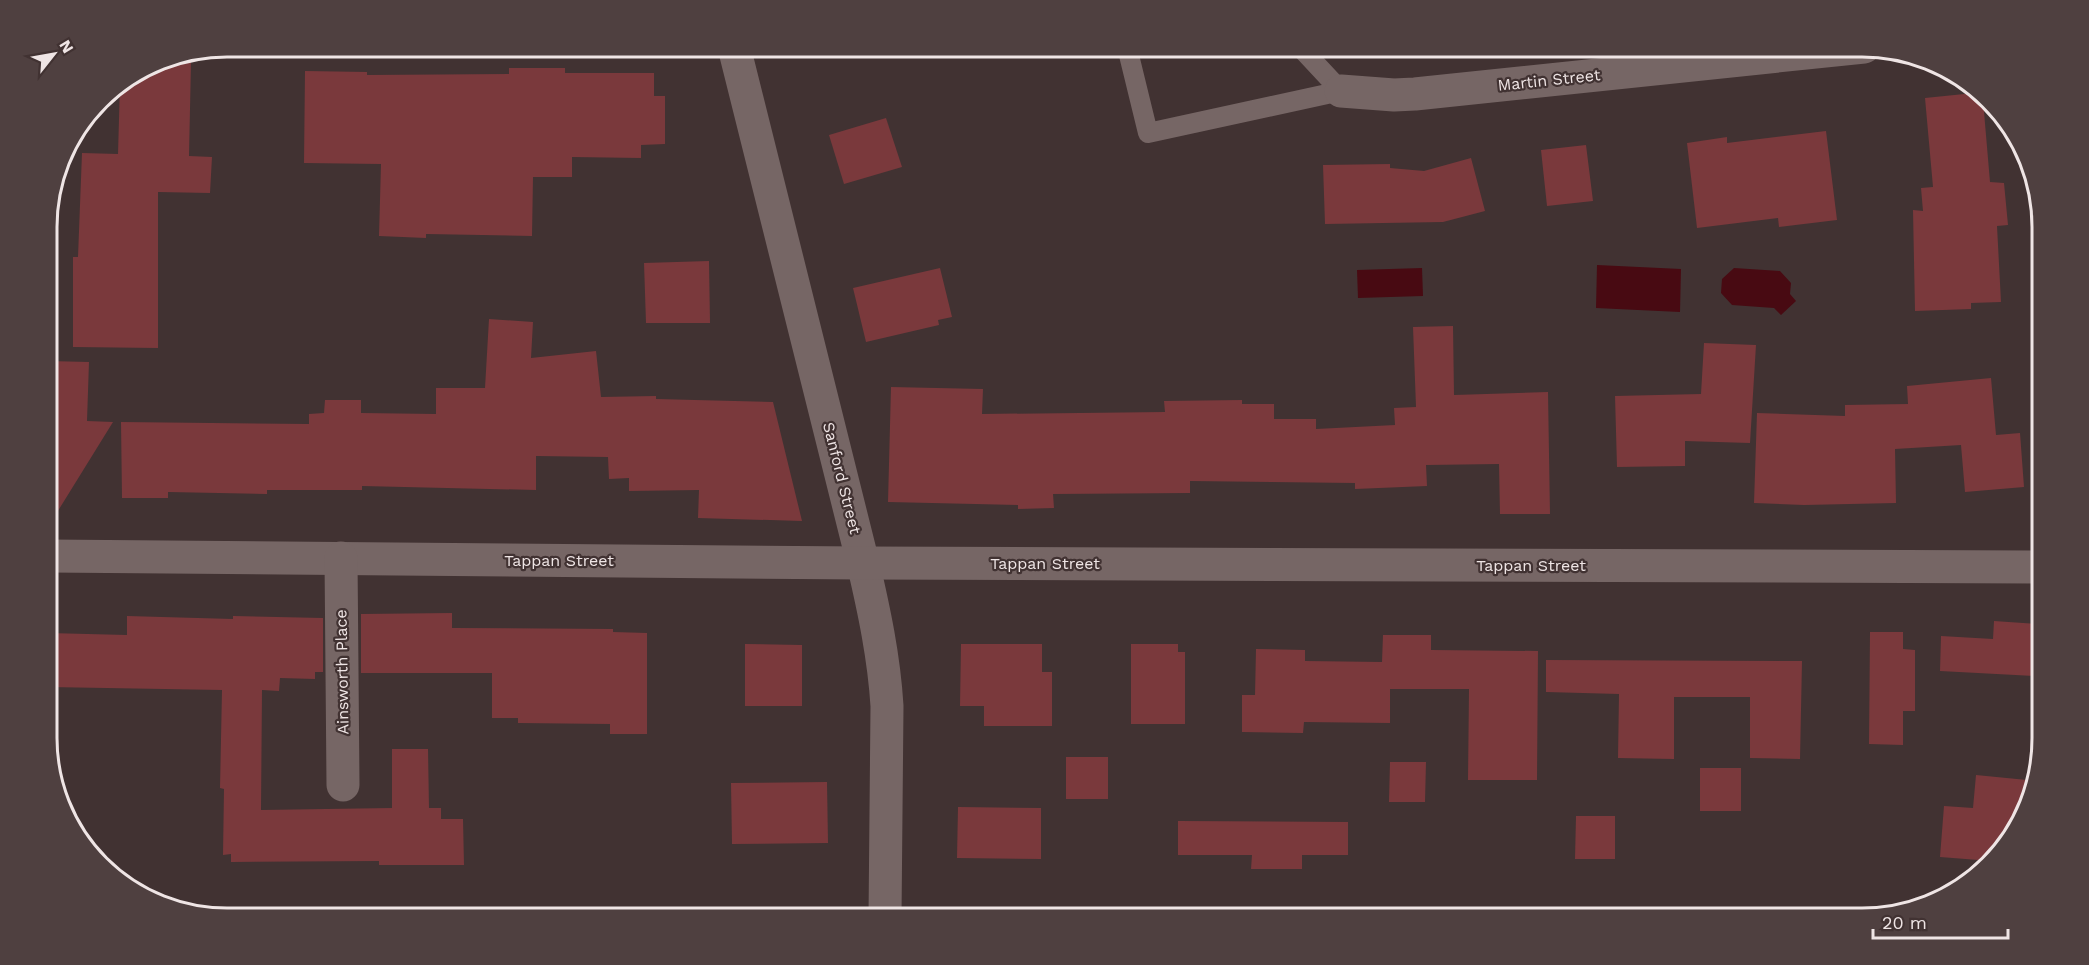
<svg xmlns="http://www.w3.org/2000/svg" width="2089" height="965" font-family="'Work Sans',sans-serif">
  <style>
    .water { fill: #480a12 }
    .building { fill: #7a393c }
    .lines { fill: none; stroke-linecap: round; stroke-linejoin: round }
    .lane { stroke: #766665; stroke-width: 20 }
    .street { stroke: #766665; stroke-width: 33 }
    .labels { text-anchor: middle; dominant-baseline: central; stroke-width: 4.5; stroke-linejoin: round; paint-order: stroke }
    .street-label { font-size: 16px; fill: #efe5e5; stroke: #413232 }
    .rim { fill: none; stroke: #efe5e5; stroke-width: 3 }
  </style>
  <rect width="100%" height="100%" fill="#413232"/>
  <!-- water -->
  <g class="water">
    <polygon points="1597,265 1681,269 1680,312 1596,308"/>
    <polygon points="1422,268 1423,296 1358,298 1357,270"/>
    <polygon points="1734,268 1780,271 1791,283 1790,294 1796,301 1781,315 1774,308 1732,305 1721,293 1722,279"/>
  </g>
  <!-- building -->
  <g class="building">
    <polygon points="157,61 191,62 189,156 212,157 210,193 158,192 158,348 73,347 73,257 78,257 82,153 118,154 120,84"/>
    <polygon points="509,68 565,68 565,73 654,73 654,96 665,96 665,144 641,145 641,158 572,157 572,177 533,177 532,236 426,234 426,238 379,236 381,164 304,163 305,71 367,72 367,75 509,74"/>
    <polygon points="1974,93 1983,100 1990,182 2004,183 2008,225 1997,226 2001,302 1971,303 1971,309 1915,311 1913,210 1923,211 1921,188 1933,187 1925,98"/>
    <polygon points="886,118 902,167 844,184 829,135"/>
    <polygon points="1826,131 1837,220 1779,227 1778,218 1697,228 1687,143 1727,137 1727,143"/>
    <polygon points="1586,145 1593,201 1547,206 1541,150"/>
    <polygon points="1471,158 1485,211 1443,222 1325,224 1323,165 1390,164 1390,168 1424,171"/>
    <polygon points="709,261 710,323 646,323 644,263"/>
    <polygon points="940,268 952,317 938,320 939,325 866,342 853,288"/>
    <polygon points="489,319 533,322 531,358 596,351 601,397 656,396 656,399 773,402 802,521 698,518 699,490 629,491 629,478 609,479 608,457 536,456 536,490 362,486 362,490 267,490 267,494 168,492 168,498 122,498 121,422 309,424 309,414 324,413 325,400 361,400 361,413 436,414 436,388 485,388"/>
    <polygon points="1453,326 1454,395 1548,392 1550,514 1500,514 1499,464 1426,465 1427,486 1355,489 1355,483 1190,481 1190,493 1053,494 1054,508 1018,509 1018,505 888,502 891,387 983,389 982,414 1165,412 1164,401 1242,400 1242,404 1274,404 1274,419 1316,419 1316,429 1395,425 1394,408 1416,407 1413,327"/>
    <polygon points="1704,343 1756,345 1750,443 1685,441 1685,466 1617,467 1615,396 1701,394"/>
    <polygon points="48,361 89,362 87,421 113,422 48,527"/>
    <polygon points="1991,378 1996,435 2020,433 2024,487 1965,492 1961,445 1895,449 1896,503 1804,505 1754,503 1757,413 1845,416 1845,405 1908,404 1907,386"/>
    <polygon points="452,613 452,628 613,629 613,632 647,633 647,734 610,734 610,724 518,723 518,718 492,718 492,673 361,673 361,614"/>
    <polygon points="127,616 233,619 233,616 323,618 323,672 315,672 315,679 280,678 279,691 262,690 261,810 392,808 392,749 428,749 429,808 441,808 441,819 463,819 464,865 379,865 379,861 231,862 231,854 223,855 224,789 220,788 222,690 48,687 48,633 127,635"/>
    <polygon points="1994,621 2037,624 2035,676 1940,671 1941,636 1993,639"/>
    <polygon points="1870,632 1903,632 1903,649 1915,650 1915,711 1903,711 1903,745 1869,744"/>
    <polygon points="1383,635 1431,635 1431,650 1538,651 1537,780 1468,780 1469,689 1390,689 1390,723 1304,722 1303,733 1242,732 1242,695 1255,695 1256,649 1305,650 1305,661 1382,662"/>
    <polygon points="745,644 802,645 802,706 745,706"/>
    <polygon points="961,644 1042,644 1042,672 1052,672 1052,726 984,726 984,706 960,706"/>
    <polygon points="1131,644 1178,644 1178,652 1185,652 1185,724 1131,724"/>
    <polygon points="1546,660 1802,661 1800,759 1750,758 1750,697 1674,697 1674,759 1618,758 1619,694 1546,692"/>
    <rect x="1066" y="757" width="42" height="42"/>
    <polygon points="1390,762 1426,762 1425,802 1389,802"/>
    <rect x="1700" y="768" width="41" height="43"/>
    <polygon points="1976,775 2027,780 2024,814 2005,848 1991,861 1940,857 1944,806 1973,808"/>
    <polygon points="827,782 828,843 732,844 731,783"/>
    <polygon points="958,807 1041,808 1041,859 957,858"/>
    <polygon points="1576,816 1615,816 1615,859 1575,859"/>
    <polygon points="1178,821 1348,822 1348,855 1302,855 1302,869 1251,869 1252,855 1178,855"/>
  </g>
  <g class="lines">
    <!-- lane -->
    <g class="lane">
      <polyline points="1127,47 1148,133 1341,91"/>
      <polyline points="1300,47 1341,91"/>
    </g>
    <!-- street -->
    <g class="street">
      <path d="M734,47L863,563C874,610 884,657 887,706L885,918"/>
      <polyline points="1341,91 1394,95 1415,94 1864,47"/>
      <polyline points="48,556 863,563 2042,567"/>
      <polyline points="341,558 343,785"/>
    </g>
  </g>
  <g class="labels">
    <!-- street labels -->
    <g class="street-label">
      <text transform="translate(1549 80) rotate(-6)">Martin Street</text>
      <text transform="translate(842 478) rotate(76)">Sanford Street</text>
      <text x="559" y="560">Tappan Street</text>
      <text x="1045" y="563">Tappan Street</text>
      <text x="1531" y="565">Tappan Street</text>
      <text transform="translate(342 672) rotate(-91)">Ainsworth Place</text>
    </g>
  </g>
  <!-- crop -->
  <path d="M0 0H2089V965H0ZM227 57H1862A170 170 0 0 1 2032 227V738A170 170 0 0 1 1862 908H227A170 170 0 0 1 57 738V227A170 170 0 0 1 227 57Z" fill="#4f4040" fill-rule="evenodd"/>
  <path class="rim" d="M227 57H1862A170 170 0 0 1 2032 227V738A170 170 0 0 1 1862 908H227A170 170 0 0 1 57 738V227A170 170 0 0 1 227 57Z"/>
  <!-- north arrow -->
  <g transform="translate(54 54) rotate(59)" stroke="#413232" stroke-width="4.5" paint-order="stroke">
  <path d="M0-4.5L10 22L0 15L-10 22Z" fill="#efe5e5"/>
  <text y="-9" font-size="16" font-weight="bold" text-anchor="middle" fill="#efe5e5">N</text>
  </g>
  <!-- scale -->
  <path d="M1873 929v9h135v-9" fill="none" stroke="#efe5e5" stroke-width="3"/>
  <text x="1882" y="929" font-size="18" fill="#efe5e5" stroke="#413232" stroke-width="4.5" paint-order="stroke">20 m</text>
</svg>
